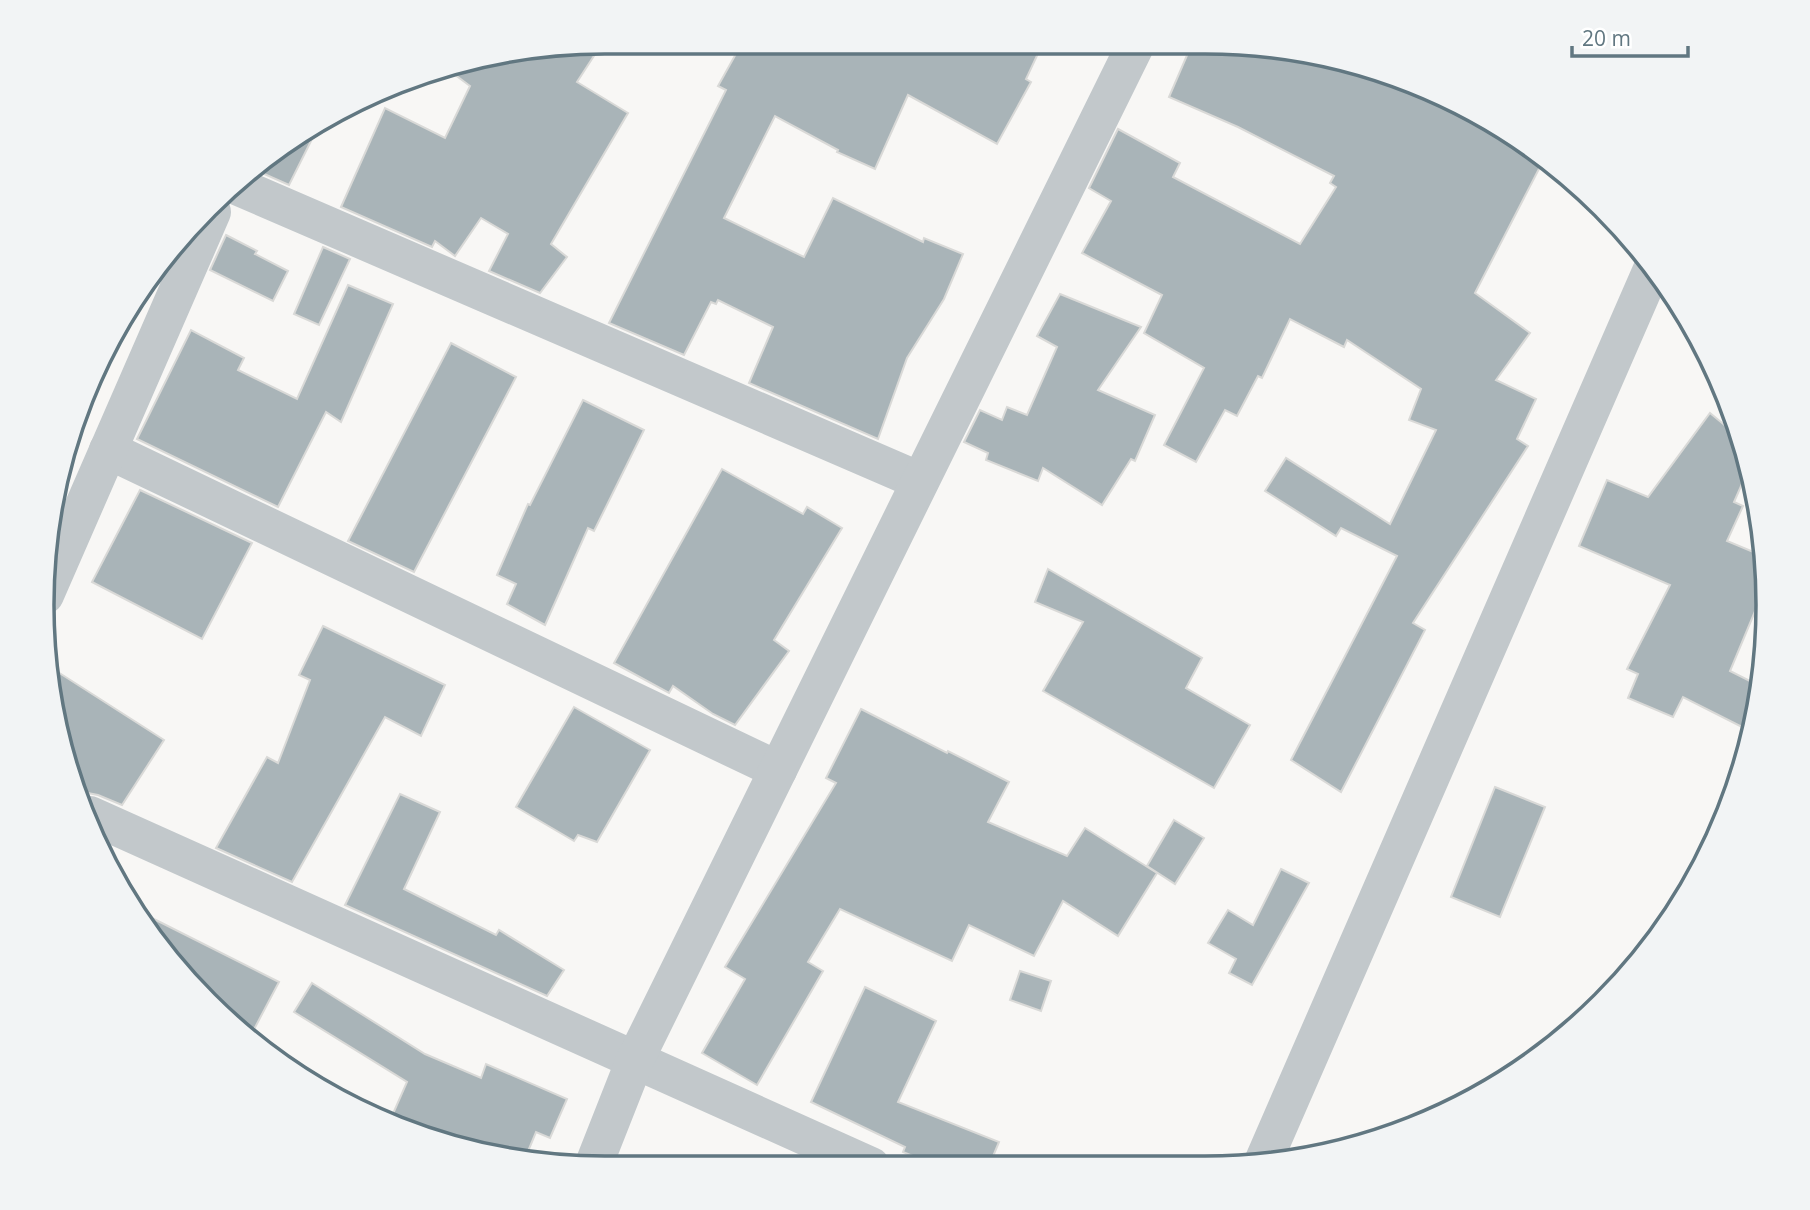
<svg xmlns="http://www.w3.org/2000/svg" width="1810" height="1210" font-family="'Open Sans',sans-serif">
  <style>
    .building { fill: #a9b4b8; stroke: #d9d9d7; stroke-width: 2 }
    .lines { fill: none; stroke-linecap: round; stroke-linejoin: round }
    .minor { stroke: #c2c8cb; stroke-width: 38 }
    .rim { fill: none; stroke: #617781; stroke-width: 3.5 }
  </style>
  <rect width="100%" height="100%" fill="#f8f7f5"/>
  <!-- building -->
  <g class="building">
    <polygon points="603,42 577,82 628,113 551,244 567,257 540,293 489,271 508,234 481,218 455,256 435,241 432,247 341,207 385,108 445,138 470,86 446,68"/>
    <polygon points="742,43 1042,45 1026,79 1031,82 997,144 908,95 875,169 837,152 838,150 775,116 724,218 804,257 833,198 923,242 924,238 963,254 944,299 907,358 878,439 749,383 773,327 718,300 716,304 711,302 684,355 609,323 726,90 718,86"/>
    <polygon points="1191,46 1279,47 1454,100 1542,163 1475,293 1530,333 1496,380 1536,399 1517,439 1528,446 1413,623 1425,630 1341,792 1291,760 1397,556 1341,528 1336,536 1265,491 1286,458 1390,524 1436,430 1409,420 1421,389 1347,340 1344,347 1290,319 1262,378 1258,376 1237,416 1225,410 1196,462 1164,445 1204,368 1144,333 1162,295 1082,253 1111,201 1089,188 1118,129 1180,163 1173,177 1300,244 1336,187 1330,183 1334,176 1238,127 1169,97"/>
    <polygon points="320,123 289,185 262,173 267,161 292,137"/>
    <polygon points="226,235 257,251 255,254 288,271 273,301 210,270"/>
    <polygon points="323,247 350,259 319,325 294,314"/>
    <polygon points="348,285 393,304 341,422 326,412 278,507 137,439 191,330 244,358 238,370 297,399"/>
    <polygon points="1060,294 1141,327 1098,390 1155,415 1135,461 1131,459 1102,505 1043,468 1038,481 986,460 988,453 964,442 980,410 1002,420 1007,407 1027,415 1057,347 1037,336"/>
    <polygon points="451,343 516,377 414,572 348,541"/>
    <polygon points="583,400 644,430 594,531 588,528 545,625 507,604 516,584 497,575 528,504 530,505"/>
    <polygon points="1710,413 1739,437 1749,468 1734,502 1743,506 1727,541 1763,556 1766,585 1730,671 1760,686 1757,714 1752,732 1683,697 1673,717 1628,698 1638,674 1627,669 1670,585 1579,546 1607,480 1648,497"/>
    <polygon points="722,469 803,514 807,507 842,528 774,640 789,651 735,725 713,714 673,686 669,693 614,663"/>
    <polygon points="140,490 252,543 202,639 92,582"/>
    <polygon points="1048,569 1202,658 1186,688 1250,725 1214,788 1043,691 1083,622 1035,602"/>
    <polygon points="323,626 445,685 421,736 385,717 292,882 216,848 267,757 278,763 310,680 299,675"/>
    <polygon points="50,667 164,740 122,805 98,795 88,793 83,795 53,715"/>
    <polygon points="574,707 650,750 597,842 578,835 574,841 516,807"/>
    <polygon points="861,709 947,753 948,751 1009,782 988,822 1067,856 1085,828 1157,873 1118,936 1063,901 1034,956 969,925 952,961 840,909 808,962 823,971 757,1085 702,1053 745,979 725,967 836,783 826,778"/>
    <polygon points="1495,787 1545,807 1500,917 1451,897"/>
    <polygon points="400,794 440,812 404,889 496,935 499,930 564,970 547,996 345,905"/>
    <polygon points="1174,820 1204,838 1175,884 1147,866"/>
    <polygon points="1281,869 1309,883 1252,985 1229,973 1236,959 1208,943 1228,910 1253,925"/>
    <polygon points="136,910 279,982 251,1035 218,1011 222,1003 198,992"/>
    <polygon points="1020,971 1051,981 1041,1011 1010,1000"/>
    <polygon points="312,983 425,1054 481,1078 486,1064 567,1099 550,1138 536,1132 524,1161 427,1131 392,1116 407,1082 294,1012"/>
    <polygon points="865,987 936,1021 898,1102 999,1142 989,1166 937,1166 903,1152 905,1147 811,1102"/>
  </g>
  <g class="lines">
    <!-- minor -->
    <g class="minor">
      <polyline points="239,187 920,481"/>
      <polyline points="108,450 778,770"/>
      <polyline points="45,595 212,212"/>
      <polyline points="90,815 871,1166"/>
      <polyline points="1263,1162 1653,267"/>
      <polyline points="594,1164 635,1060 1135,46"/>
    </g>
  </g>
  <!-- crop -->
  <path d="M0 0H1810V1210H0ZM605 54H1205A551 551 0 0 1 1756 605V605A551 551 0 0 1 1205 1156H605A551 551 0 0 1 54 605V605A551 551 0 0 1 605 54Z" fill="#f2f4f5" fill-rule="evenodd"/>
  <path class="rim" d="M605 54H1205A551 551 0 0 1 1756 605V605A551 551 0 0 1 1205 1156H605A551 551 0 0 1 54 605V605A551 551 0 0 1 605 54Z"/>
  <!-- scale -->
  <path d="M1572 46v10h116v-10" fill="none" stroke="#617781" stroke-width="3.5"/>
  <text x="1582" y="46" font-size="21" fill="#617781" stroke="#ffffff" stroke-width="5" paint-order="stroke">20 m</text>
</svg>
